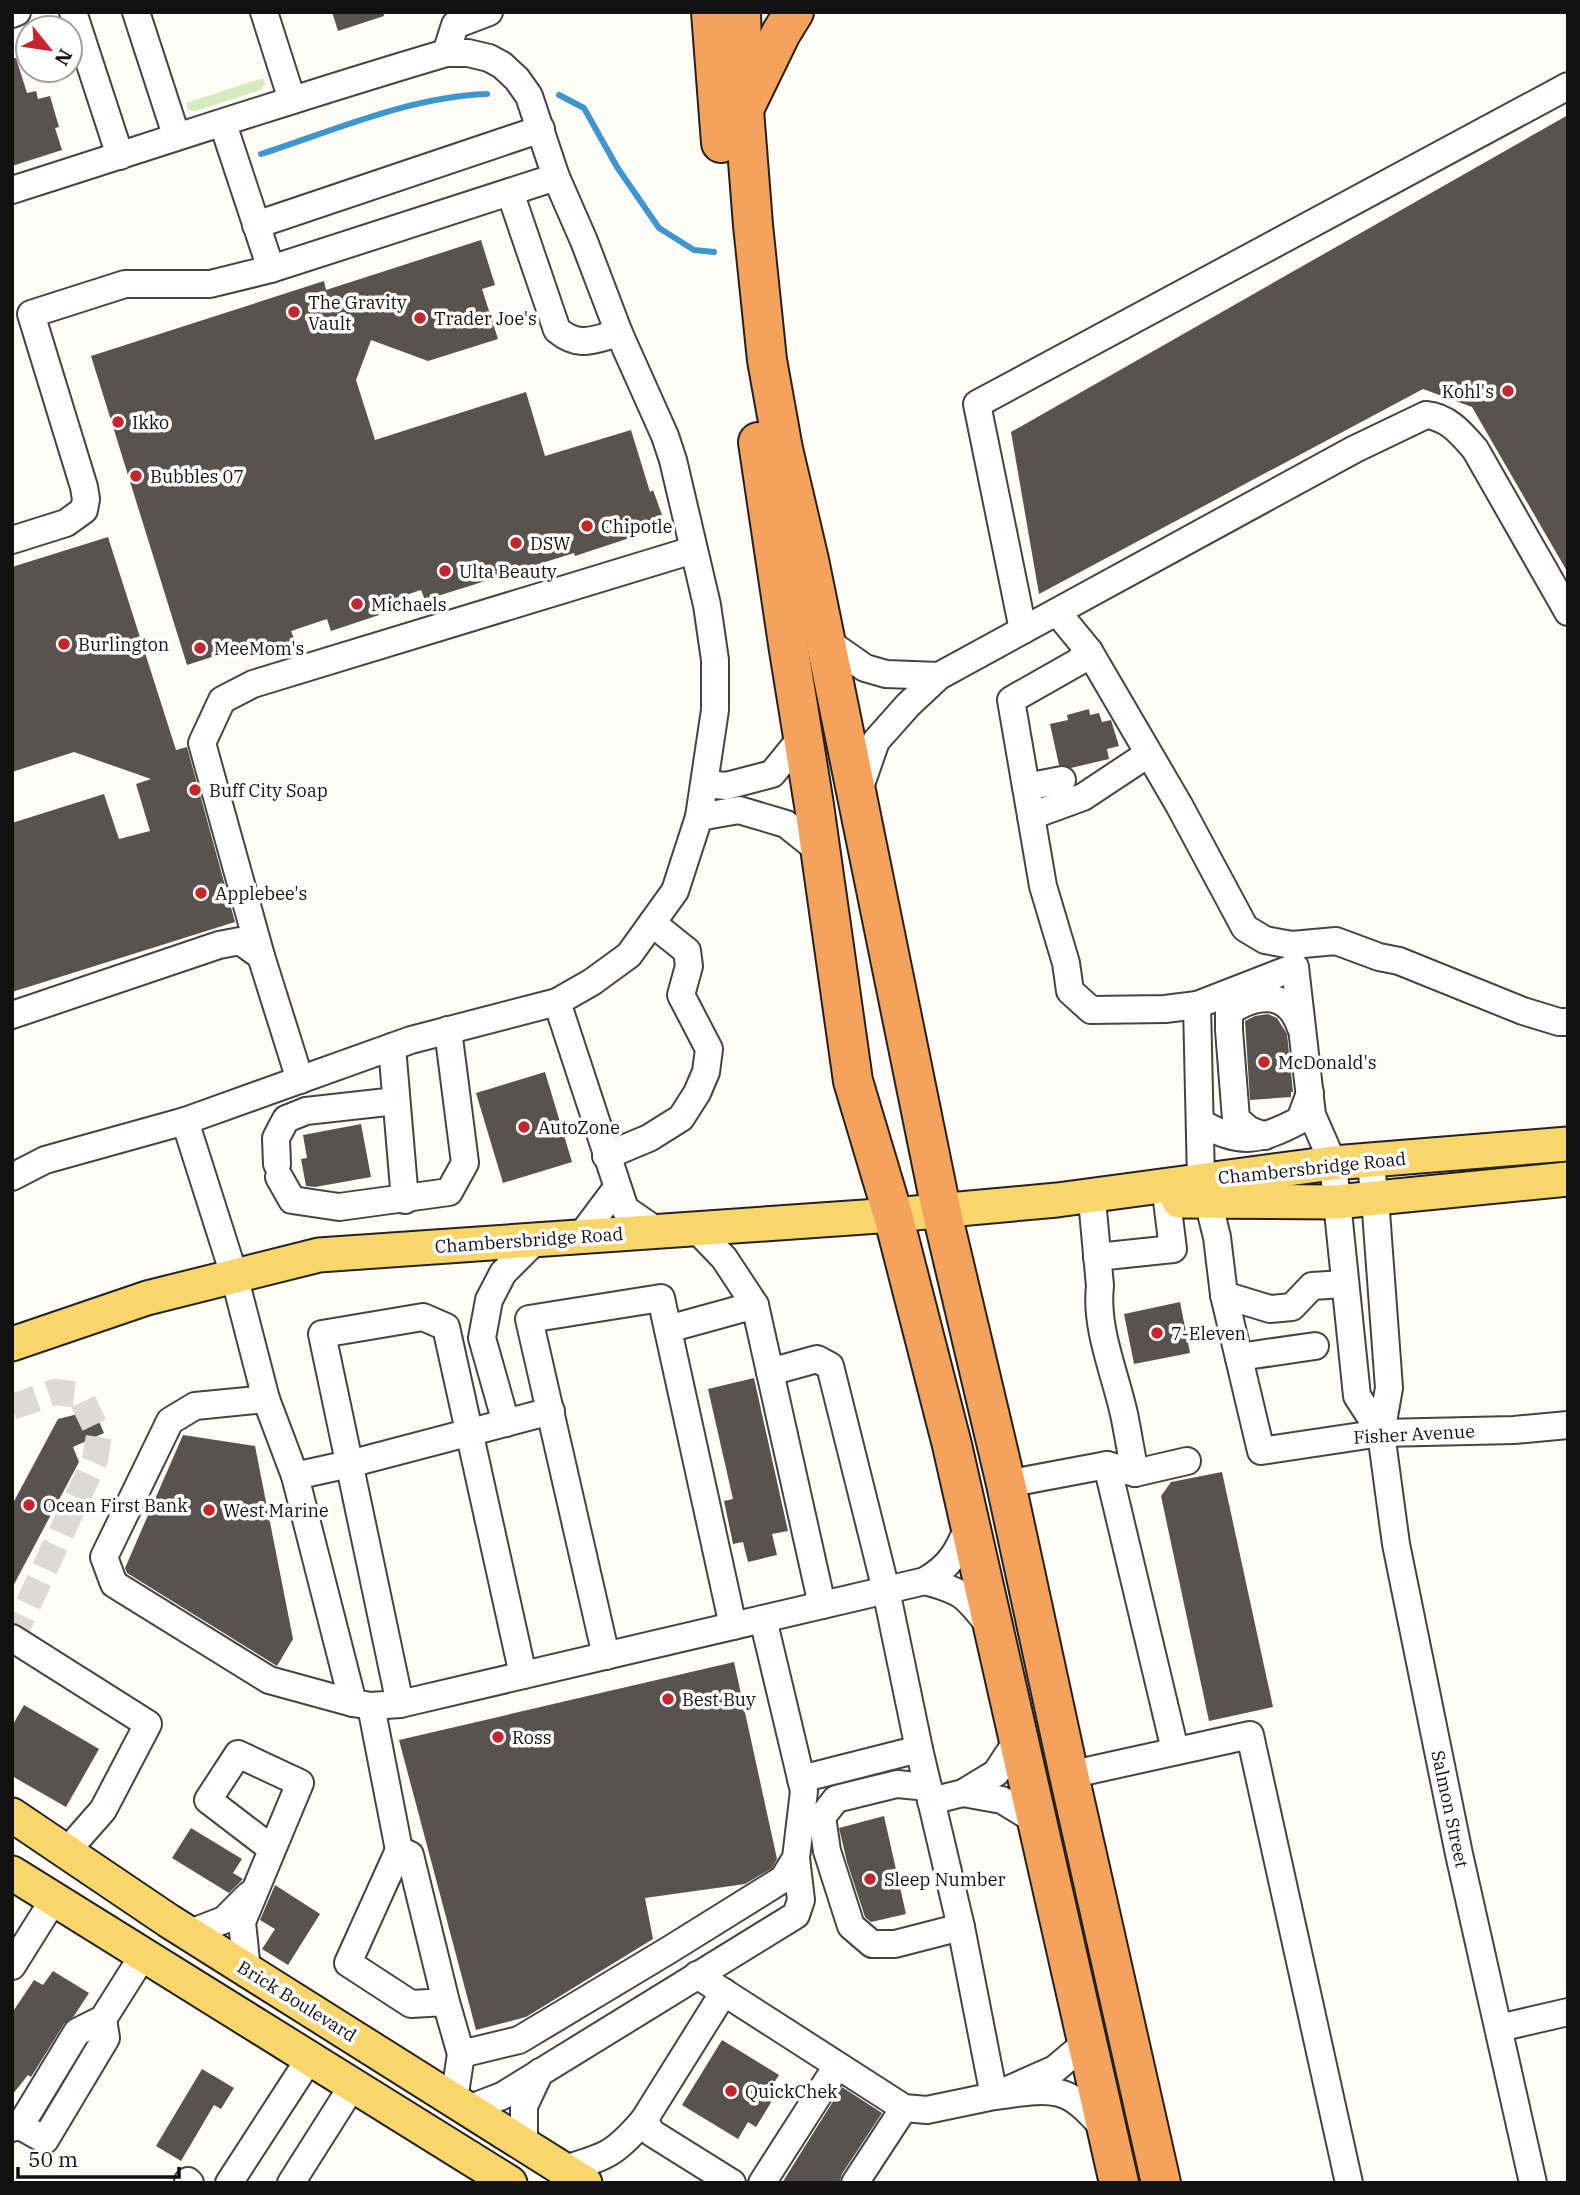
<svg xmlns="http://www.w3.org/2000/svg" width="1580" height="2195" font-family="'IBM Plex Serif',serif">
  <style>
    .green { fill: #d5ebbd }
    .lines { fill: none; stroke-linecap: round; stroke-linejoin: round }
    .stream { stroke: #3f96cf; stroke-width: 6 }
    .building { fill: #5a524d }
    .minor-tunnel { stroke: #dbdad3; stroke-width: 26; stroke-dasharray: 26 13; stroke-linecap: butt }
    .minor-casing { stroke: #444; stroke-width: 30 }
    .major-casing { stroke: #222; stroke-width: 37 }
    .highway-casing { stroke: #222; stroke-width: 42 }
    .minor { stroke: #fff; stroke-width: 26 }
    .major { stroke: #f9d66b; stroke-width: 33 }
    .highway { stroke: #f5a25d; stroke-width: 38 }
    .poi-dot { fill: #c4262e; stroke: #fff; stroke-width: 2.5 }
    .labels { text-anchor: middle; dominant-baseline: central; stroke-width: 7; stroke-linejoin: round; paint-order: stroke }
    .poi-label { font-size: 18px; fill: #111; stroke: #fff; text-anchor: start }
    .street-label { font-size: 18px; fill: #111; stroke: #fff }
  </style>
  <rect width="100%" height="100%" fill="#fffdf5"/>
  <!-- green -->
  <polygon class="green" points="263,78 265,84 261,90 195,111 188,110 186,103"/>
  <g class="lines">
    <!-- stream -->
    <g class="stream">
      <polyline points="559,95 584,108 617,167 659,228 694,250 714,252"/>
      <path d="M261,154C335,130 409,97 487,94"/>
    </g>
  </g>
  <!-- building -->
  <g class="building">
    <polygon points="332,12 383,12 384,16 338,31"/>
    <polygon points="12,58 16,58 27,93 36,91 38,99 50,96 59,127 55,128 62,150 12,166"/>
    <polygon points="1568,115 1568,573 1472,407 1423,389 1039,594 1011,432"/>
    <polygon points="481,240 495,285 482,289 498,339 428,361 371,340 356,380 375,440 526,392 545,456 631,430 650,492 653,490 666,526 575,556 574,553 425,600 421,590 376,605 379,615 331,631 327,619 291,631 295,641 247,657 243,647 187,665 91,356 324,281 326,290"/>
    <polygon points="108,537 176,750 187,747 235,922 12,992 12,823 104,794 119,839 150,831 136,784 151,779 74,752 12,772 12,567"/>
    <polygon points="1089,709 1090,715 1099,713 1102,722 1111,720 1119,746 1107,749 1109,759 1071,768 1059,765 1050,724 1068,720 1067,715"/>
    <polygon points="1268,1014 1277,1018 1287,1034 1293,1092 1291,1092 1291,1097 1250,1100 1245,1021 1255,1016"/>
    <polygon points="545,1072 572,1162 503,1183 476,1093"/>
    <polygon points="361,1124 371,1177 315,1187 306,1186 301,1159 307,1158 303,1135"/>
    <polygon points="1180,1302 1190,1353 1134,1364 1124,1314"/>
    <polygon points="754,1378 788,1531 772,1534 777,1555 748,1562 743,1542 733,1544 724,1501 733,1499 708,1389"/>
    <polygon points="94,1410 104,1433 73,1447 79,1462 12,1588 12,1505 58,1419"/>
    <polygon points="183,1435 255,1446 293,1639 277,1666 127,1573 125,1568"/>
    <polygon points="1222,1472 1273,1707 1209,1721 1161,1496 1171,1482"/>
    <polygon points="734,1662 777,1859 772,1868 745,1884 645,1898 653,1939 526,2017 476,2030 399,1740"/>
    <polygon points="24,1705 99,1749 66,1807 12,1776 12,1726"/>
    <polygon points="884,1816 906,1914 871,1922 865,1917 847,1862 839,1828"/>
    <polygon points="191,1828 242,1859 233,1873 243,1879 229,1893 172,1858"/>
    <polygon points="275,1885 320,1914 288,1965 262,1949 275,1929 260,1920"/>
    <polygon points="53,1971 89,1993 74,2016 64,2024 31,2077 28,2075 12,2095 12,2013 34,1980 43,1985"/>
    <polygon points="722,2040 779,2075 768,2092 775,2096 756,2127 748,2122 738,2139 682,2105"/>
    <polygon points="202,2069 234,2088 221,2109 214,2105 181,2161 156,2146"/>
    <polygon points="842,2087 882,2113 842,2174 839,2183 782,2183"/>
  </g>
  <g class="lines">
    <!-- minor-tunnel -->
    <polyline class="minor-tunnel" points="12,1407 55,1392 80,1395 99,1435 95,1460 13,1637"/>
    <defs>
      <g id="minor">
        <polyline points="73,12 120,156"/>
        <polyline points="136,12 176,135"/>
        <polyline points="264,12 292,100"/>
        <polyline points="12,14 17,12"/>
        <polyline points="446,53 455,25 489,12"/>
        <polyline points="223,124 271,269"/>
        <path d="M12,190C157,144 300,96 446,53H468L489,58L502,65L517,79L529,96L556,177L584,241L619,333L665,436L673,460L707,605L715,660V710L699,817L675,891L629,955L592,982L557,1002L411,1040L185,1121L45,1160L12,1177"/>
        <path d="M510,192L557,330C580,349 594,339 619,333"/>
        <polyline points="256,225 541,129"/>
        <polyline points="12,540 66,523 84,510 86,499 84,487 31,314 125,284 210,284 271,269 556,177"/>
        <polyline points="1057,612 1089,651 1179,805 1245,928 1265,940 1292,945 1336,941 1379,957 1399,961 1523,1011 1559,1022 1568,1022"/>
        <polyline points="1023,630 977,404 1568,86"/>
        <polyline points="825,640 865,668 886,674 939,676"/>
        <polyline points="1089,651 1078,662 1011,700 1031,816 1083,797 1148,754"/>
        <polyline points="706,784 726,786 772,774 803,736"/>
        <polyline points="1026,787 1062,780"/>
        <path d="M858,793L876,741L908,705L939,676L1355,449L1426,415C1448,417 1461,433 1475,449L1568,612"/>
        <polyline points="1031,816 1043,886 1066,963 1070,991 1091,1010 1165,1009 1197,1005"/>
        <polyline points="699,817 739,810 786,824 821,852"/>
        <polyline points="261,956 202,743 222,700 253,684 693,550"/>
        <polyline points="557,1002 625,1209 657,1231"/>
        <polyline points="12,1015 219,945 240,941 261,956 300,1080"/>
        <polyline points="392,1047 405,1200"/>
        <polyline points="185,1121 234,1275 266,1399 295,1476 353,1703 371,1706 400,1704 925,1581"/>
        <path d="M1200,1122C1239,1146 1261,1141 1300,1120L1310,1093"/>
        <path d="M1265,1136L1249,1130L1236,1119L1229,1030V1012C1256,993 1288,990 1300,1026"/>
        <polyline points="606,1156 649,1138 681,1118 697,1093 706,1072 709,1049 681,995 689,966 687,951 652,923"/>
        <polyline points="1370,1160 1375,1198 1389,1388 1381,1433 1396,1544 1459,1854 1533,2183"/>
        <polyline points="277,1164 276,1138 286,1119 306,1111 396,1101"/>
        <polyline points="279,1177 292,1200 339,1207 449,1192 465,1163 448,1030"/>
        <polyline points="1201,1180 1197,1005 1295,967 1312,1115 1333,1163 1357,1396 1381,1433"/>
        <path d="M1092,1200L1100,1286C1095,1328 1115,1373 1124,1414C1128,1433 1131,1453 1135,1473"/>
        <polyline points="1208,1201 1217,1237 1224,1295 1270,1309 1292,1307 1312,1286 1344,1284"/>
        <polyline points="696,1229 724,1258 755,1305"/>
        <polyline points="580,1237 616,1189"/>
        <polyline points="1097,1257 1173,1249 1167,1201"/>
        <polyline points="1224,1295 1261,1451 1381,1433 1514,1430 1568,1425"/>
        <polyline points="668,1329 755,1305 822,1605"/>
        <polyline points="1239,1357 1315,1346"/>
        <polyline points="266,1399 195,1406 170,1421 104,1557 114,1584 269,1680 353,1703"/>
        <polyline points="506,1423 482,1338 489,1300 503,1273 536,1240"/>
        <polyline points="1107,1465 1175,1750"/>
        <polyline points="295,1476 349,1464 551,1411"/>
        <polyline points="1006,1484 1107,1465 1135,1473 1187,1461"/>
        <path d="M970,1523C958,1551 952,1565 925,1581C961,1591 965,1594 988,1624"/>
        <polyline points="12,1638 148,1724 103,1810 66,1852"/>
        <polyline points="606,1656 529,1319 661,1298 733,1626"/>
        <polyline points="400,1704 322,1334 423,1317 446,1327 523,1675"/>
        <polyline points="371,1706 399,1850"/>
        <polyline points="1069,1775 1250,1735 1349,2183"/>
        <polyline points="801,1779 919,1749"/>
        <polyline points="928,1787 897,1784 836,1799 822,1817 827,1851 851,1926 872,1944 895,1944 961,1927"/>
        <polyline points="963,1793 1002,1800 1038,1822"/>
        <polyline points="931,1801 963,1793 996,1773 1019,1738"/>
        <polyline points="190,1933 224,1920 249,1895"/>
        <polyline points="12,1966 54,1899"/>
        <polyline points="247,1970 242,1922 300,1783 238,1754 208,1800 272,1849"/>
        <polyline points="697,1975 904,2108 927,2110 994,2096 961,1927 919,1749 886,1590 830,1366 817,1359 770,1372"/>
        <polyline points="724,1992 644,2120 652,2133 732,2183"/>
        <polyline points="446,2002 411,2004 348,1963 399,1850 410,1855 446,2002 461,2054 519,2040 669,1950 783,1879 796,1858 804,1791 763,1619"/>
        <polyline points="1499,2028 1568,2012"/>
        <path d="M1088,2041L1055,2069L994,2096C1014,2094 1040,2088 1059,2093C1078,2097 1093,2117 1106,2130"/>
        <polyline points="454,2100 461,2054"/>
        <polyline points="468,2109 502,2096 796,1915 801,1900 796,1858"/>
        <polyline points="20,2126 77,2032 103,2019 144,1954"/>
        <polyline points="12,2128 20,2126 45,2140 106,2038 103,2019"/>
        <polyline points="524,2144 524,2106 540,2072"/>
        <path d="M564,2169C606,2157 615,2154 644,2120"/>
        <polyline points="188,2181 190,2183"/>
        <polyline points="229,2183 310,2058"/>
        <polyline points="291,2183 353,2085"/>
        <polyline points="762,2183 837,2066"/>
        <polyline points="855,2183 904,2108"/>
      </g>
      <g id="major">
        <polyline points="1179,1201 1336,1202 1568,1179"/>
        <polyline points="12,1344 147,1298 319,1255 893,1215 1057,1200 1333,1163 1568,1144"/>
        <polyline points="12,1815 169,1921 585,2183"/>
        <polyline points="12,1873 510,2183"/>
      </g>
      <g id="highway">
        <polyline points="711,12 721,143"/>
        <polyline points="741,12 744,110 753,225 767,360 783,449 809,560 941,1209 1006,1484 1069,1775 1161,2183"/>
        <polyline points="746,105 781,33 794,12"/>
        <polyline points="758,442 788,644 814,805 853,1081 893,1215 952,1445 1119,2183"/>
      </g>
    </defs>
    <!-- minor casing -->
    <use href="#minor" class="minor-casing"/>
    <!-- major casing -->
    <use href="#major" class="major-casing"/>
    <!-- highway casing -->
    <use href="#highway" class="highway-casing"/>
    <!-- minor -->
    <use href="#minor" class="minor"/>
    <!-- major -->
    <use href="#major" class="major"/>
    <!-- highway -->
    <use href="#highway" class="highway"/>
  </g>
  <!-- markers -->
  <g class="poi-dot">
    <circle cx="294" cy="312" r="7"/>
    <circle cx="420" cy="318" r="7"/>
    <circle cx="1508" cy="391" r="7"/>
    <circle cx="118" cy="422" r="7"/>
    <circle cx="136" cy="476" r="7"/>
    <circle cx="587" cy="526" r="7"/>
    <circle cx="516" cy="543" r="7"/>
    <circle cx="445" cy="571" r="7"/>
    <circle cx="357" cy="604" r="7"/>
    <circle cx="64" cy="644" r="7"/>
    <circle cx="200" cy="648" r="7"/>
    <circle cx="195" cy="790" r="7"/>
    <circle cx="201" cy="893" r="7"/>
    <circle cx="1264" cy="1062" r="7"/>
    <circle cx="524" cy="1127" r="7"/>
    <circle cx="1157" cy="1333" r="7"/>
    <circle cx="29" cy="1505" r="7"/>
    <circle cx="209" cy="1510" r="7"/>
    <circle cx="668" cy="1699" r="7"/>
    <circle cx="498" cy="1737" r="7"/>
    <circle cx="870" cy="1879" r="7"/>
    <circle cx="731" cy="2091" r="7"/>
  </g>
  <g class="labels">
    <!-- poi labels -->
    <g class="poi-label">
      <text x="308" y="302">The Gravity<tspan x="308" dy="21">Vault</tspan></text>
      <text x="434" y="318">Trader Joe's</text>
      <text x="1494" y="391" text-anchor="end">Kohl's</text>
      <text x="132" y="422">Ikko</text>
      <text x="150" y="476">Bubbles 07</text>
      <text x="601" y="526">Chipotle</text>
      <text x="530" y="543">DSW</text>
      <text x="459" y="571">Ulta Beauty</text>
      <text x="371" y="604">Michaels</text>
      <text x="78" y="644">Burlington</text>
      <text x="214" y="648">MeeMom's</text>
      <text x="209" y="790">Buff City Soap</text>
      <text x="215" y="893">Applebee's</text>
      <text x="1278" y="1062">McDonald's</text>
      <text x="538" y="1127">AutoZone</text>
      <text x="1171" y="1333">7-Eleven</text>
      <text x="43" y="1505">Ocean First Bank</text>
      <text x="223" y="1510">West Marine</text>
      <text x="682" y="1699">Best Buy</text>
      <text x="512" y="1737">Ross</text>
      <text x="884" y="1879">Sleep Number</text>
      <text x="745" y="2091">QuickChek</text>
    </g>
    <!-- street labels -->
    <g class="street-label">
      <text transform="translate(1312 1168) rotate(-6)">Chambersbridge Road</text>
      <text transform="translate(529 1240) rotate(-4)">Chambersbridge Road</text>
      <text transform="translate(1414 1434) rotate(-3)">Fisher Avenue</text>
      <text transform="translate(1450 1809) rotate(78)">Salmon Street</text>
      <text transform="translate(297 2001) rotate(32)">Brick Boulevard</text>
    </g>
  </g>
  <!-- border -->
  <rect width="1580" height="2195" fill="none" stroke="#111111" stroke-width="28"/>
  <!-- north arrow -->
  <g transform="translate(49 49) rotate(120)"><circle r="33" fill="#ffffff" stroke="#a0a0a0" stroke-width="2"/>
  <path d="M0-5L12 26L0 18L-12 26Z" fill="#c4262e"/>
  <text y="-10" font-size="19" font-weight="bold" text-anchor="middle" fill="#111111">N</text>
  </g>
  <!-- scale -->
  <path d="M18 2167v10h161v-10" fill="none" stroke="#111111" stroke-width="3.5"/>
  <text x="28" y="2167" font-size="21" fill="#111111" stroke="#ffffff" stroke-width="5" paint-order="stroke">50 m</text>
</svg>
